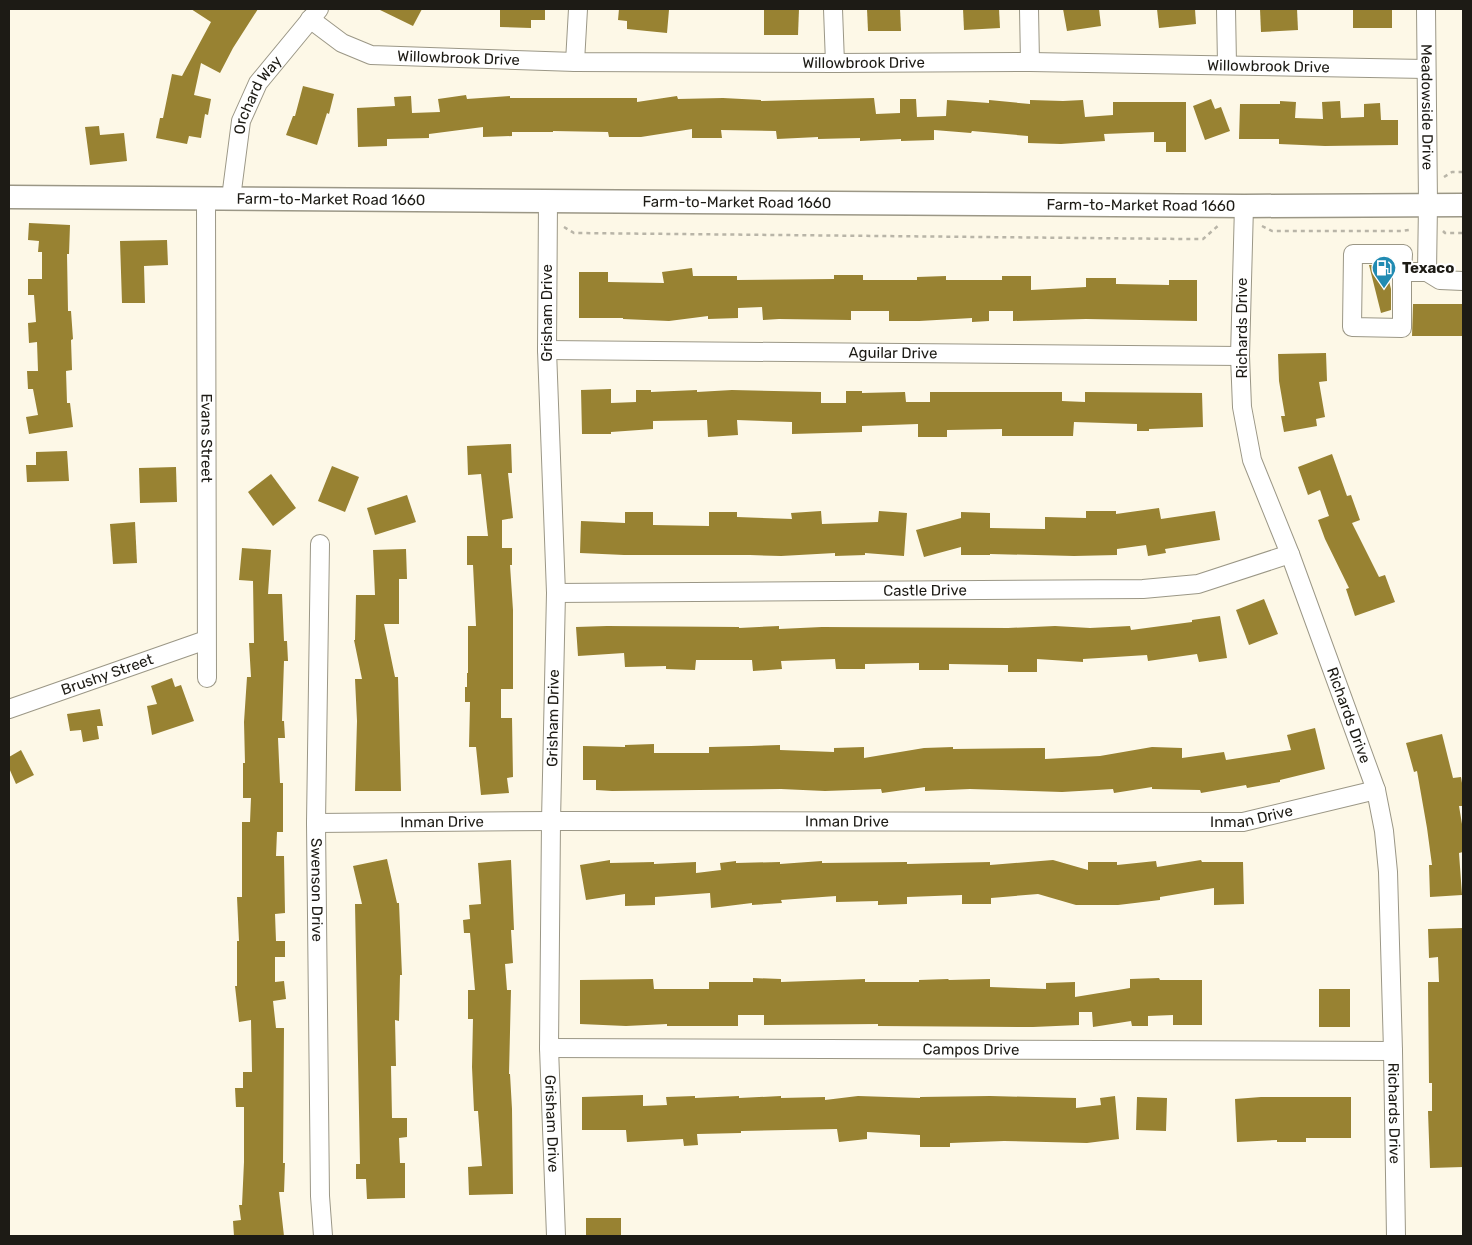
<svg xmlns="http://www.w3.org/2000/svg" width="1472" height="1245" font-family="Rubik,sans-serif">
  <style>
    .building { fill: #988232 }
    .lines { fill: none; stroke-linecap: round; stroke-linejoin: round }
    .minor-casing { stroke: #9b9786; stroke-width: 20 }
    .major-casing { stroke: #9b9786; stroke-width: 25 }
    .path { stroke: #b9b5a8; stroke-width: 2.5; stroke-dasharray: 4 4; stroke-linecap: butt }
    .minor { stroke: #fff; stroke-width: 18 }
    .major { stroke: #fff; stroke-width: 22 }
    .labels { text-anchor: middle; dominant-baseline: central; stroke-width: 4; stroke-linejoin: round; paint-order: stroke }
    .street-label { font-size: 15px; fill: #1d1b15; stroke: #fff }
    .poi-label { font-size: 15px; font-weight: bold; fill: #1d1b15; stroke: #fff; text-anchor: start }
  </style>
  <rect width="100%" height="100%" fill="#fdf8e7"/>
  <!-- building -->
  <g class="building">
    <polygon points="191,9 258,9 233,48 220,73 201,63 194,95 211,99 208,115 205,114 201,138 189,136 187,144 156,138 160,118 163,118 172,74 182,76 211,22"/>
    <polygon points="378,9 422,9 413,26"/>
    <polygon points="500,9 545,9 545,20 531,20 531,28 500,27"/>
    <polygon points="619,9 669,10 667,33 627,29 627,21 618,20"/>
    <polygon points="764,9 799,9 798,35 764,35"/>
    <polygon points="867,9 900,9 901,31 868,31"/>
    <polygon points="963,9 999,9 1000,28 964,30"/>
    <polygon points="1063,9 1099,9 1101,26 1067,31"/>
    <polygon points="1157,9 1195,9 1196,24 1159,28"/>
    <polygon points="1260,9 1297,9 1298,30 1261,32"/>
    <rect x="1353" y="9" width="39" height="19"/>
    <polygon points="303,86 334,94 329,114 327,113 317,145 286,135 293,116 295,116"/>
    <polygon points="466,95 467,99 510,96 510,98 637,98 637,102 677,96 678,99 723,98 761,100 761,101 874,98 876,114 900,113 900,99 916,99 917,117 946,116 947,100 989,103 989,100 1030,104 1030,100 1063,101 1083,100 1085,117 1113,115 1113,102 1186,102 1186,152 1166,152 1166,142 1154,142 1154,132 1104,134 1105,141 1061,144 1028,143 1028,136 972,131 971,133 934,130 934,140 901,141 901,139 860,141 860,138 818,139 818,137 777,139 776,131 721,130 722,138 692,138 692,129 641,137 609,137 608,132 553,131 553,132 512,132 512,136 483,137 483,127 429,134 429,138 387,139 387,146 358,147 357,108 395,106 394,97 411,96 412,113 440,112 438,99"/>
    <polygon points="1211,99 1215,109 1221,107 1230,131 1205,140 1193,106"/>
    <polygon points="1280,101 1296,102 1295,118 1323,119 1322,102 1340,101 1341,118 1364,117 1364,104 1380,103 1381,120 1398,120 1398,145 1325,146 1279,144 1279,139 1239,139 1240,104 1280,104"/>
    <polygon points="99,126 100,135 124,133 127,161 90,165 85,127"/>
    <polygon points="29,223 70,225 69,254 67,254 68,311 71,311 73,339 71,340 72,370 66,371 67,403 70,403 73,427 29,434 26,417 38,415 33,389 28,389 27,371 38,371 37,342 29,343 28,323 36,322 34,295 28,295 28,279 42,279 42,252 38,252 39,241 28,240"/>
    <polygon points="167,240 168,265 144,266 145,303 122,303 120,241"/>
    <polygon points="1369,265 1385,265 1391,289 1391,310 1381,313"/>
    <polygon points="692,268 693,276 737,276 737,280 834,279 834,275 863,275 863,280 917,280 917,277 946,276 946,280 1002,280 1002,276 1031,276 1031,290 1086,287 1086,278 1116,278 1116,284 1169,285 1169,280 1197,280 1197,321 1086,319 1013,321 1013,311 989,311 989,321 972,322 972,318 919,321 889,321 889,311 851,311 851,320 779,319 763,320 762,307 738,308 738,318 708,319 708,316 669,321 623,319 623,318 579,318 579,272 608,272 608,282 664,283 662,272"/>
    <polygon points="1413,304 1463,304 1463,336 1412,336"/>
    <polygon points="1326,353 1327,381 1319,382 1325,417 1316,419 1317,426 1284,432 1281,416 1285,416 1279,381 1278,354"/>
    <polygon points="611,389 611,403 636,402 636,390 651,390 651,392 697,390 697,392 732,390 821,392 821,403 846,403 846,391 862,391 862,393 905,392 906,402 930,402 930,392 1062,392 1062,401 1085,402 1085,392 1202,393 1203,427 1149,429 1149,431 1137,431 1137,424 1074,422 1073,436 1002,436 1002,429 947,430 947,437 918,437 918,424 862,426 862,432 792,434 792,422 737,420 738,435 708,437 707,420 653,421 653,429 611,432 611,434 582,434 581,390"/>
    <polygon points="511,444 512,473 508,473 513,518 502,520 502,548 512,548 512,565 510,565 513,610 513,689 501,689 501,718 512,718 513,777 507,778 509,793 481,795 476,747 469,747 470,702 465,702 465,687 467,687 467,673 468,673 468,626 476,626 473,565 467,565 467,536 488,536 481,474 468,475 467,446"/>
    <polygon points="67,451 69,481 27,482 26,465 36,465 36,452"/>
    <polygon points="1332,454 1347,496 1351,495 1360,520 1352,523 1379,577 1385,575 1395,602 1355,616 1346,589 1349,588 1325,539 1318,520 1329,516 1320,490 1308,495 1298,467"/>
    <polygon points="332,466 359,477 345,512 318,501"/>
    <polygon points="176,467 177,502 140,503 139,468"/>
    <polygon points="271,474 296,508 273,526 248,492"/>
    <polygon points="407,495 416,522 375,535 367,508"/>
    <polygon points="1159,508 1161,519 1215,511 1220,540 1165,549 1166,553 1148,556 1146,545 1117,549 1117,555 1074,556 990,554 990,555 961,555 961,547 924,557 916,530 961,518 961,512 990,513 990,528 1045,529 1045,517 1086,518 1086,511 1116,511 1116,514"/>
    <polygon points="821,511 822,524 878,522 879,511 907,513 904,556 865,553 865,555 835,556 835,553 781,556 750,555 624,555 580,553 581,521 625,523 625,512 653,512 653,525 709,526 709,512 737,512 737,517 792,519 791,513"/>
    <polygon points="135,522 137,563 113,564 110,524"/>
    <polygon points="242,548 271,550 268,594 282,594 284,641 287,641 288,661 284,661 282,721 284,721 285,738 278,738 280,783 283,783 283,832 277,832 276,856 284,856 285,913 275,914 276,941 285,941 285,957 275,957 275,982 284,981 286,999 273,1001 276,1028 284,1028 283,1163 285,1163 284,1192 279,1192 284,1236 234,1236 233,1221 241,1220 239,1205 242,1205 244,1162 244,1107 236,1107 235,1088 243,1088 243,1072 252,1072 251,1020 239,1022 235,986 237,986 237,941 239,941 237,897 242,897 242,822 250,822 251,798 243,798 243,763 245,763 244,722 247,677 251,677 249,643 254,643 253,581 239,580"/>
    <polygon points="406,549 407,579 399,579 399,624 384,624 395,677 398,677 401,791 355,791 357,721 355,679 362,679 354,640 355,640 356,595 375,595 373,550"/>
    <polygon points="1264,599 1278,634 1249,645 1236,610"/>
    <polygon points="1220,616 1227,658 1199,662 1197,654 1148,661 1147,655 1083,659 1083,662 1037,659 1037,672 1008,672 1008,665 949,664 949,670 919,670 919,663 865,664 865,669 836,669 835,659 781,661 782,669 753,671 752,660 696,660 695,670 666,669 666,666 625,667 624,653 578,656 576,627 607,626 739,627 739,628 779,626 779,629 822,627 1008,628 1055,626 1090,628 1130,626 1131,630 1192,622 1192,620"/>
    <polygon points="172,678 175,687 181,685 194,721 152,735 147,706 157,704 151,686"/>
    <polygon points="100,709 103,726 97,726 99,739 83,742 81,730 70,731 67,714"/>
    <polygon points="1315,728 1325,769 1280,780 1280,782 1247,788 1246,785 1201,793 1200,790 1152,789 1152,787 1114,793 1113,789 1062,792 970,789 925,791 925,787 882,793 881,789 825,791 781,789 612,791 596,790 596,780 583,780 583,746 625,747 625,745 654,744 654,753 709,753 709,747 751,746 780,745 780,750 834,752 834,748 864,747 864,758 924,748 953,747 953,749 1045,748 1045,759 1100,756 1152,747 1182,748 1182,758 1224,752 1226,760 1291,750 1287,735"/>
    <polygon points="1442,734 1453,778 1461,777 1463,789 1463,806 1459,806 1463,830 1463,852 1459,853 1462,895 1430,897 1429,865 1432,865 1427,828 1417,771 1414,772 1406,743"/>
    <polygon points="21,750 34,775 16,784 9,768 9,757"/>
    <polygon points="387,859 397,903 399,903 402,975 400,975 399,1021 395,1020 396,1066 391,1066 392,1118 407,1118 407,1137 399,1138 400,1163 405,1163 405,1198 367,1199 366,1179 356,1179 356,1164 360,1164 355,904 362,904 353,866"/>
    <polygon points="511,860 514,930 511,930 513,963 505,964 507,990 511,990 509,1074 510,1074 512,1109 513,1194 469,1195 468,1167 482,1166 478,1111 474,1111 472,1067 473,1019 468,1019 468,990 475,990 470,933 464,933 463,920 470,919 469,905 481,904 478,863"/>
    <polygon points="610,860 610,863 654,862 654,864 696,862 696,873 721,870 720,863 736,861 736,863 780,862 780,864 822,861 822,863 907,862 907,864 990,862 990,865 1053,860 1088,870 1088,862 1117,862 1117,865 1156,861 1157,867 1201,860 1202,862 1243,862 1244,904 1214,905 1214,888 1160,897 1160,900 1118,905 1076,905 1038,894 991,898 991,904 962,904 962,895 907,897 907,904 878,905 878,901 836,902 836,896 781,900 782,903 752,905 752,903 711,908 710,893 655,897 655,905 625,906 625,894 586,900 580,865"/>
    <polygon points="1463,928 1463,1167 1430,1168 1428,1111 1432,1111 1432,1083 1429,1083 1428,982 1439,982 1438,957 1429,958 1428,929"/>
    <polygon points="753,978 781,979 781,982 865,979 865,982 919,982 919,980 948,979 949,980 990,979 990,987 1046,989 1046,983 1075,982 1075,997 1130,988 1130,979 1159,978 1160,980 1202,980 1202,1025 1173,1025 1173,1015 1148,1016 1148,1026 1132,1026 1131,1021 1093,1027 1092,1012 1079,1012 1079,1025 1033,1027 878,1026 878,1024 764,1025 764,1015 738,1015 738,1026 667,1026 667,1024 626,1026 580,1024 580,980 653,979 654,989 709,989 709,982 753,982"/>
    <rect x="1319" y="989" width="31" height="38"/>
    <polygon points="643,1095 643,1106 667,1105 666,1097 695,1096 695,1098 739,1096 739,1098 781,1096 781,1098 825,1097 825,1100 858,1096 920,1098 920,1097 990,1096 1076,1098 1076,1108 1101,1105 1100,1098 1115,1096 1119,1139 1087,1143 1004,1141 950,1143 950,1147 920,1147 920,1135 867,1132 867,1139 839,1142 837,1129 741,1131 741,1133 697,1134 698,1145 684,1146 683,1139 627,1142 626,1130 582,1130 582,1097"/>
    <polygon points="1137,1097 1167,1098 1166,1131 1136,1130"/>
    <polygon points="1261,1097 1351,1097 1351,1138 1306,1138 1306,1142 1277,1142 1277,1140 1237,1142 1235,1099"/>
    <rect x="586" y="1218" width="35" height="18"/>
  </g>
  <g class="lines">
    <defs>
      <g id="minor">
        <polyline points="833,9 835,63"/>
        <polyline points="1029,9 1030,62"/>
        <polyline points="1226,9 1227,64"/>
        <path id="s1" d="M1426,9L1428,204L1427,272L1440,280L1463,281"/>
        <path id="s2" d="M310,19L342,43L371,55L575,62L835,63L1030,62L1426,69"/>
        <polyline points="575,62 578,9"/>
        <path id="s3" d="M206,198L207,678"/>
        <path id="s4" d="M231,198L241,121L258,83L319,9"/>
        <path id="s5" d="M548,200L547,350L556,593L551,821L549,1048L556,1236"/>
        <path id="s6" d="M1244,206L1240,356L1242,407L1252,460L1290,554L1376,790L1384,831L1388,872L1393,1051L1396,1236"/>
        <polyline points="1402,272 1403,254 1353,254 1352,327 1402,328 1402,272 1427,272"/>
        <path id="s7" d="M547,350L1240,356"/>
        <path id="s8" d="M320,544L316,823L320,1196L323,1236"/>
        <path id="s9" d="M556,593L1143,589L1198,584L1290,554"/>
        <path id="s10" d="M9,709L206,640"/>
        <path id="s11" d="M316,823L551,821L1243,822L1376,790"/>
        <path id="s12" d="M549,1048L1393,1051"/>
      </g>
      <g id="major">
        <path id="s13" d="M9,197L1244,206L1463,205"/>
      </g>
    </defs>
    <!-- minor casing -->
    <use href="#minor" class="minor-casing"/>
    <!-- major casing -->
    <use href="#major" class="major-casing"/>
    <!-- path -->
    <g class="path">
      <polyline points="1444,177 1452,172 1463,172"/>
      <polyline points="1262,226 1272,231 1402,231 1409,230"/>
      <polyline points="564,227 574,233 1185,239 1203,239 1219,225"/>
      <polyline points="1443,231 1445,233 1463,233"/>
    </g>
    <!-- minor -->
    <use href="#minor" class="minor"/>
    <!-- major -->
    <use href="#major" class="major"/>
  </g>
  <!-- icons -->
  <defs>
    <symbol id="fuel-pin" viewBox="-11 -11 22 30"><path d="M0 17L-7.5 6A9.5 9.5 0 1 1 7.5 6Z" fill="#218bb2" stroke="#fff"/><path d="M-5.5-6h7V0h2V4h1.3V-2.5L3-4.5l.8-.8L6-3V5H2.5V1h-1V6h-7ZM-4.2-4.7v3.2H.2V-4.7Z" fill="#fff"/></symbol>
  </defs>
  <g fill-rule="evenodd">
    <use href="#fuel-pin" x="1370" y="254" width="28" height="38"/>
  </g>
  <g class="labels">
    <!-- street labels -->
    <g class="street-label">
      <text stroke="none"><textPath href="#s2" startOffset="159">Willowbrook Drive</textPath></text>
      <text stroke="none"><textPath href="#s2" startOffset="564">Willowbrook Drive</textPath></text>
      <text stroke="none"><textPath href="#s2" startOffset="969">Willowbrook Drive</textPath></text>
      <text stroke="none"><textPath href="#s4" startOffset="108">Orchard Way</textPath></text>
      <text stroke="none"><textPath href="#s1" startOffset="98">Meadowside Drive</textPath></text>
      <text stroke="none"><textPath href="#s13" startOffset="322">Farm-to-Market Road 1660</textPath></text>
      <text stroke="none"><textPath href="#s13" startOffset="728">Farm-to-Market Road 1660</textPath></text>
      <text stroke="none"><textPath href="#s13" startOffset="1132">Farm-to-Market Road 1660</textPath></text>
      <text transform="translate(547 313) rotate(-90)">Grisham Drive</text>
      <text transform="translate(1242 328) rotate(-90)">Richards Drive</text>
      <text stroke="none"><textPath href="#s7" startOffset="346">Aguilar Drive</textPath></text>
      <text stroke="none"><textPath href="#s3" startOffset="240">Evans Street</textPath></text>
      <text stroke="none"><textPath href="#s9" startOffset="369">Castle Drive</textPath></text>
      <text stroke="none"><textPath href="#s10" startOffset="104">Brushy Street</textPath></text>
      <text stroke="none"><textPath href="#s6" startOffset="528">Richards Drive</textPath></text>
      <text transform="translate(553 718) rotate(-89)">Grisham Drive</text>
      <text stroke="none"><textPath href="#s11" startOffset="936">Inman Drive</textPath></text>
      <text stroke="none"><textPath href="#s11" startOffset="531">Inman Drive</textPath></text>
      <text stroke="none"><textPath href="#s11" startOffset="126">Inman Drive</textPath></text>
      <text stroke="none"><textPath href="#s8" startOffset="346">Swenson Drive</textPath></text>
      <text stroke="none"><textPath href="#s12" startOffset="422">Campos Drive</textPath></text>
      <text stroke="none"><textPath href="#s6" startOffset="932">Richards Drive</textPath></text>
      <text stroke="none"><textPath href="#s5" startOffset="924">Grisham Drive</textPath></text>
    </g>
    <!-- poi labels -->
    <g class="poi-label">
      <text x="1402" y="268">Texaco</text>
    </g>
  </g>
  <!-- border -->
  <rect width="1472" height="1245" fill="none" stroke="#1d1b15" stroke-width="20"/>
</svg>
